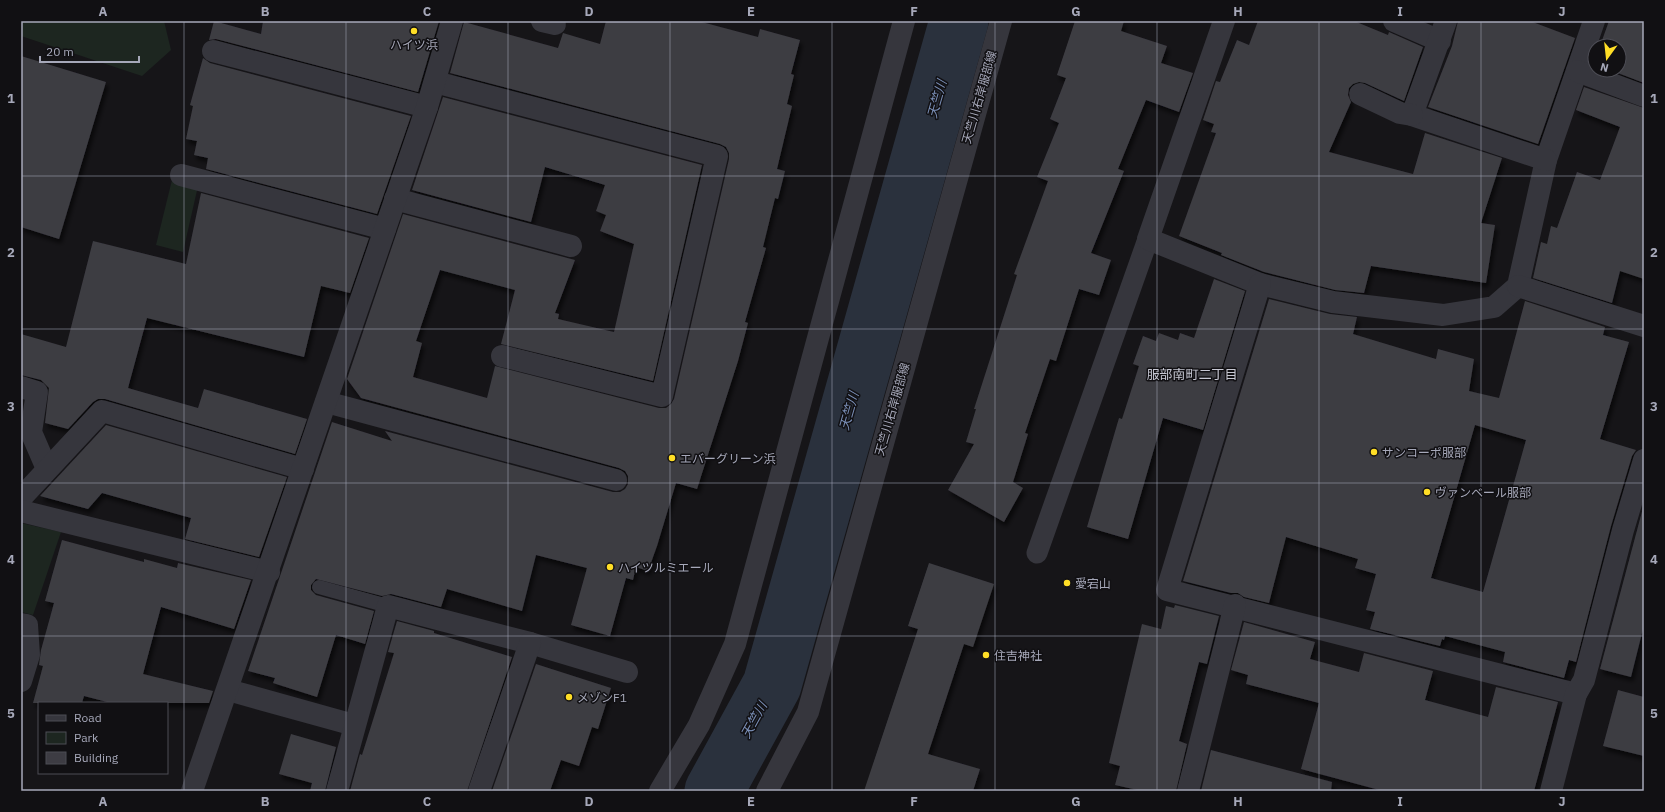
<svg xmlns="http://www.w3.org/2000/svg" width="1665" height="812" font-family="'IBM Plex Sans','Noto Sans JP',sans-serif">
  <style>
    .green { fill: #1d2620 }
    .lines { fill: none; stroke-linecap: round; stroke-linejoin: round }
    .river { stroke: #2a313d; stroke-width: 59 }
    .building { fill: #3d3c43; fill-rule: evenodd; filter: url(#shadow) }
    .service { stroke: #36363d; stroke-width: 14 }
    .pedestrian { stroke: #36363d; stroke-width: 21 }
    .minor { stroke: #36363d; stroke-width: 22 }
    .grid { fill: none; stroke: #a6a8b9; stroke-width: 1; stroke-opacity: 0.55 }
    .poi-dot { fill: #ffde26; stroke: #111013; stroke-width: 1.5 }
    .labels { text-anchor: middle; dominant-baseline: central; stroke-width: 3; stroke-linejoin: round; paint-order: stroke }
    .poi-label { font-size: 12px; fill: #a6a8b9; stroke: #111013; text-anchor: start }
    .street-label { font-size: 12px; fill: #a6a8b9; stroke: #111013 }
    .water-label { font-size: 13px; font-style: italic; fill: #7a8fb7; stroke: #111013 }
    .neighbourhood-label { font-size: 13px; fill: #c8c9d4; stroke: #111013 }
    .neatline { fill: none; stroke: #a6a8b9; stroke-width: 1.5 }
    .grid-label { font-size: 13px; text-anchor: middle; font-weight: bold; fill: #a6a8b9 }
  </style>
  <defs>
    <filter id="shadow"><feDropShadow dx="2.5" dy="4.5" stdDeviation="2" flood-color="#0009"/></filter>
  </defs>
  <rect width="100%" height="100%" fill="#161518"/>
  <!-- green -->
  <g class="green">
    <polygon points="21,21 164,21 171,50 142,76 21,36"/>
    <polygon points="172,180 198,186 183,252 156,245"/>
    <polygon points="21,523 61,532 33,615 21,612"/>
  </g>
  <g class="lines">
    <!-- river -->
    <polyline class="river" points="714,791 772,685 959,21"/>
  </g>
  <!-- building -->
  <g class="building">
    <polygon points="214,21 261,34 263,21 439,21 418,92 216,39 209,40"/>
    <polygon points="606,21 698,21 758,37 760,29 800,40 791,74 794,75 787,104 792,106 777,169 785,171 778,199 775,198 763,247 766,248 745,322 748,323 738,361 697,489 676,483 657,546 648,571 636,567 633,580 626,578 610,636 571,625 587,568 536,555 522,611 447,589 441,607 391,594 382,596 316,579 311,585 311,590 316,595 374,611 365,644 336,635 317,697 273,683 275,678 248,671 332,422 392,441 385,431 613,492 620,492 625,489 628,484 628,476 625,471 619,468 361,398 347,379 403,214 575,260 555,313 559,314 558,319 614,332 634,244 600,231 606,215 596,211 605,185 545,167 531,222 412,190 443,97 702,165 653,381 501,344 515,290 440,270 416,341 422,343 413,377 487,398 495,366 659,408 666,408 671,404 674,399 729,159 729,153 726,147 720,144 450,73 464,22 558,48 563,33 600,44"/>
    <polygon points="1075,21 1124,21 1121,31 1167,46 1161,63 1193,73 1179,112 1146,100 1118,169 1124,171 1091,253 1111,260 1099,295 1079,289 1056,361 1050,359 1025,433 1028,434 1013,482 1023,488 1004,522 948,490 974,444 966,442 976,409 974,409 1017,275 1014,274 1048,181 1037,177 1059,123 1050,119 1066,78 1057,75"/>
    <polygon points="1258,21 1354,21 1388,35 1389,32 1423,47 1404,101 1365,83 1359,82 1353,84 1349,88 1348,95 1351,102 1329,152 1413,174 1425,133 1502,158 1481,223 1495,225 1486,283 1371,266 1364,293 1335,290 1264,272 1221,255 1222,253 1179,236 1216,133 1211,132 1214,124 1203,120 1216,81 1220,82 1237,40 1249,45"/>
    <polygon points="1458,21 1530,21 1575,38 1538,144 1428,107 1452,46"/>
    <polygon points="1609,21 1644,21 1644,83 1610,70 1619,70 1619,46 1600,46"/>
    <polygon points="21,56 106,82 59,239 21,227"/>
    <polygon points="203,58 210,63 411,116 377,214 206,169 208,158 194,155 197,141 186,139 193,106 190,105"/>
    <polygon points="1584,87 1644,108 1644,279 1620,271 1612,303 1533,278 1541,242 1547,244 1551,226 1557,228 1577,172 1600,180 1620,127 1576,110"/>
    <polygon points="201,193 369,238 350,293 321,286 304,357 147,318 128,388 198,408 204,389 307,419 295,454 105,399 98,399 93,402 68,429 45,423 49,388 41,380 21,375 21,334 66,347 93,241 186,264"/>
    <polygon points="1214,279 1245,291 1203,430 1163,418 1128,539 1087,527 1119,418 1122,419 1139,366 1133,364 1143,336 1156,341 1159,333 1178,340 1180,333 1194,338"/>
    <path d="M1269,299L1330,314L1357,317L1353,334L1436,359L1438,349L1474,359L1469,391L1499,398L1525,301L1605,327L1603,335L1629,342L1600,439L1636,450L1632,456L1611,526L1576,662L1569,660L1564,678L1503,662L1505,652L1445,636L1444,640L1442,639L1440,646L1370,629L1375,612L1366,610L1376,574L1355,568L1358,559L1286,537L1269,603L1244,597L1238,593H1231L1183,581ZM1475,425L1526,440L1483,592L1431,578Z"/>
    <polygon points="106,425 287,477 259,557 185,539 191,518 102,493 88,509 40,496"/>
    <polygon points="1644,504 1644,625 1631,677 1600,669"/>
    <polygon points="62,540 144,562 144,559 177,568 178,563 251,580 234,629 161,607 143,674 213,691 209,703 111,703 84,696 82,703 33,703 43,666 39,665 41,650 54,603 45,601"/>
    <polygon points="929,563 994,584 973,647 964,644 928,754 980,769 973,791 864,791 918,629 908,626"/>
    <polygon points="1175,605 1219,616 1207,664 1199,662 1179,741 1187,744 1176,791 1142,791 1115,785 1120,766 1109,763 1142,624 1161,629 1166,606 1174,608"/>
    <polygon points="397,621 434,631 434,633 512,657 467,791 350,791 360,754 362,755 394,653 388,652"/>
    <polygon points="1244,622 1315,642 1310,659 1359,672 1364,653 1433,671 1425,700 1488,717 1496,687 1558,702 1534,791 1383,791 1301,769 1319,703 1246,684 1248,675 1231,670"/>
    <polygon points="536,664 611,688 598,729 592,727 579,766 561,760 550,791 492,791"/>
    <polygon points="1618,690 1644,697 1644,756 1603,746"/>
    <polygon points="291,734 336,747 325,791 310,791 312,783 279,774"/>
    <polygon points="1211,750 1332,782 1331,791 1201,791"/>
  </g>
  <g class="lines">
    <!-- service -->
    <polyline class="service" points="319,587 388,606"/>
    <!-- pedestrian -->
    <polyline class="pedestrian" points="1037,553 1148,239"/>
    <!-- minor -->
    <g class="minor">
      <polyline points="542,21 555,24"/>
      <polyline points="1224,21 1148,239 1260,284 1333,302 1443,315 1494,307 1518,286 1546,160 1594,21"/>
      <polyline points="1394,21 1440,41"/>
      <polyline points="1446,21 1412,115 1546,160"/>
      <polyline points="213,51 427,107"/>
      <polyline points="1577,71 1644,96"/>
      <polyline points="435,82 717,156 662,396 502,356"/>
      <polyline points="1360,94 1400,113 1412,115"/>
      <polyline points="181,175 385,229"/>
      <polyline points="395,199 571,246"/>
      <polyline points="1260,284 1167,590 1576,694"/>
      <polyline points="1518,286 1644,326"/>
      <polyline points="21,387 37,392 31,432 47,469"/>
      <polyline points="326,402 616,480"/>
      <polyline points="21,498 102,411 303,469"/>
      <polyline points="21,511 269,572"/>
      <polyline points="21,624 27,625 29,655 21,681"/>
      <polyline points="228,690 354,725"/>
      <polyline points="192,791 427,107 452,21"/>
      <polyline points="337,791 388,606 530,643 627,672"/>
      <polyline points="479,791 530,643"/>
      <polyline points="660,791 699,725 735,644 904,21"/>
      <polyline points="767,791 808,712 1001,21"/>
      <polyline points="1188,791 1235,605"/>
      <polyline points="1551,791 1576,694 1584,680 1623,530 1644,460"/>
    </g>
  </g>
  <!-- grid -->
  <path class="grid" d="M184,21V791M346,21V791M508,21V791M670,21V791M832,21V791M995,21V791M1157,21V791M1319,21V791M1481,21V791M21,176H1644M21,329H1644M21,483H1644M21,636H1644"/>
  <!-- markers -->
  <g class="poi-dot">
    <circle cx="414" cy="31" r="4"/>
    <circle cx="1374" cy="452" r="4"/>
    <circle cx="672" cy="458" r="4"/>
    <circle cx="1427" cy="492" r="4"/>
    <circle cx="610" cy="567" r="4"/>
    <circle cx="1067" cy="583" r="4"/>
    <circle cx="986" cy="655" r="4"/>
    <circle cx="569" cy="697" r="4"/>
  </g>
  <g class="labels">
    <!-- poi labels -->
    <g class="poi-label">
      <text x="414" y="44" text-anchor="middle">ハイツ浜</text>
      <text x="1382" y="452">サンコーポ服部</text>
      <text x="680" y="458">エバーグリーン浜</text>
      <text x="1435" y="492">ヴァンベール服部</text>
      <text x="618" y="567">ハイツルミエール</text>
      <text x="1075" y="583">愛宕山</text>
      <text x="994" y="655">住吉神社</text>
      <text x="577" y="697">メゾンF1</text>
    </g>
    <!-- street labels -->
    <g class="street-label">
      <text transform="translate(979 97) rotate(-74)">天竺川右岸服部線</text>
      <text transform="translate(892 409) rotate(-74)">天竺川右岸服部線</text>
    </g>
    <!-- water labels -->
    <g class="water-label">
      <text transform="translate(937 99) rotate(-74)">天竺川</text>
      <text transform="translate(849 411) rotate(-74)">天竺川</text>
      <text transform="translate(754 720) rotate(-61)">天竺川</text>
    </g>
    <!-- neighbourhood labels -->
    <g class="neighbourhood-label">
      <text x="1192" y="374">服部南町二丁目</text>
    </g>
  </g>
  <!-- border -->
  <rect width="1665" height="812" fill="none" stroke="#111013" stroke-width="44"/>
  <!-- legend -->
  <rect x="38" y="702" width="130" height="72" fill="#111013" stroke="#4d4d55"/>
  <rect x="46" y="715" width="20" height="6" fill="#36363d" stroke="#4d4d55"/>
  <text x="74" y="722" font-size="12" fill="#a6a8b9">Road</text>
  <rect x="46" y="732" width="20" height="12" fill="#1d2620" stroke="#4d4d55"/>
  <text x="74" y="742" font-size="12" fill="#a6a8b9">Park</text>
  <rect x="46" y="752" width="20" height="12" fill="#3d3c43" stroke="#4d4d55"/>
  <text x="74" y="762" font-size="12" fill="#a6a8b9">Building</text>
  <!-- north arrow -->
  <g transform="translate(1607 58) rotate(195)"><circle r="19" fill="#111013" stroke="#4d4d55"/>
  <path d="M0-3L7 15L0 10L-7 15Z" fill="#ffde26"/>
  <text y="-6" font-size="11" font-weight="bold" text-anchor="middle" fill="#a6a8b9">N</text>
  </g>
  <!-- scale -->
  <path d="M40 56v6h99v-6" fill="none" stroke="#a6a8b9" stroke-width="2"/>
  <text x="46" y="56" font-size="12" fill="#a6a8b9" stroke="#111013" stroke-width="3" paint-order="stroke">20 m</text>
  <rect x="22" y="22" width="1621" height="768" class="neatline"/>
  <g class="grid-label">
    <text x="103" y="16">A</text>
    <text x="265" y="16">B</text>
    <text x="427" y="16">C</text>
    <text x="589" y="16">D</text>
    <text x="751" y="16">E</text>
    <text x="914" y="16">F</text>
    <text x="1076" y="16">G</text>
    <text x="1238" y="16">H</text>
    <text x="1400" y="16">I</text>
    <text x="1562" y="16">J</text>
    <text x="11" y="103">1</text>
    <text x="1654" y="103">1</text>
    <text x="11" y="257">2</text>
    <text x="1654" y="257">2</text>
    <text x="11" y="411">3</text>
    <text x="1654" y="411">3</text>
    <text x="11" y="564">4</text>
    <text x="1654" y="564">4</text>
    <text x="11" y="718">5</text>
    <text x="1654" y="718">5</text>
    <text x="103" y="806">A</text>
    <text x="265" y="806">B</text>
    <text x="427" y="806">C</text>
    <text x="589" y="806">D</text>
    <text x="751" y="806">E</text>
    <text x="914" y="806">F</text>
    <text x="1076" y="806">G</text>
    <text x="1238" y="806">H</text>
    <text x="1400" y="806">I</text>
    <text x="1562" y="806">J</text>
  </g>
</svg>
